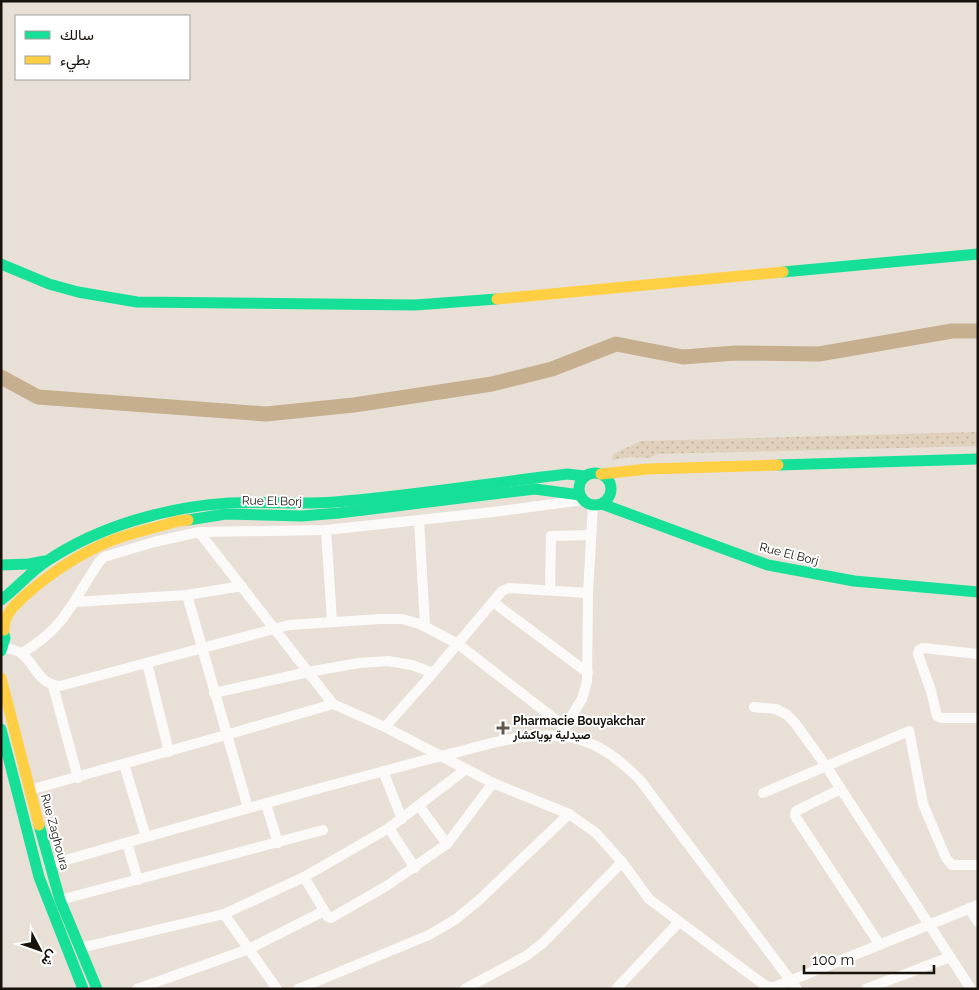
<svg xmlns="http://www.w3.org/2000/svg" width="979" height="990" font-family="Raleway,Vazirmatn,sans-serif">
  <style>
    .grass { fill: url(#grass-dots) }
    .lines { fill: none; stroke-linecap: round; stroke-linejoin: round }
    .river { stroke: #c6af8e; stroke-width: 15 }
    .street { stroke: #fcfaf9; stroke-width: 10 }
    .fast { stroke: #16e098; stroke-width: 11 }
    .slow { stroke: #ffcf43; stroke-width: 11 }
    .poi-dot { fill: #605a53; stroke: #fff; stroke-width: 2 }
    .labels { text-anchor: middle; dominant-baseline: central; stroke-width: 4; stroke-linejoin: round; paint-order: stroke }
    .street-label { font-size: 12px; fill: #17120c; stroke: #fff }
    .poi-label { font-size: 12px; font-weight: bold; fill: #17120c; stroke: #fff; text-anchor: start }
  </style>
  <defs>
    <pattern id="grass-dots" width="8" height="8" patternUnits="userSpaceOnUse" patternTransform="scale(1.25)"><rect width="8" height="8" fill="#e0d1bc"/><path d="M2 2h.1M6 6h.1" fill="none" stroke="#bfb2a0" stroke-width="1.8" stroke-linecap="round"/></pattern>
  </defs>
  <rect width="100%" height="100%" fill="#e8e0d6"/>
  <!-- grass -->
  <polygon class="grass" points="978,432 978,446 657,454 650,458 629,457 612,460 613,454 641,441"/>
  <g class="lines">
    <!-- river -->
    <polyline class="river" points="1,377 38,397 266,414 354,405 492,384 552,369 616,344 683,357 736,353 819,354 952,331 978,331"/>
    <!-- street -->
    <g class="street">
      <polyline points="419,520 425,626"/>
      <polyline points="326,530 332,621"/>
      <polyline points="199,532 333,704 385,727 493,783 569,814 596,833 622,862 649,899 763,984 769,987 775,987 978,905"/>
      <polyline points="550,590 551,536 591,535"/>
      <polyline points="187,595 248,808"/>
      <polyline points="75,602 187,595 242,586"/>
      <polyline points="493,602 588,673"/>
      <path d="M4,647C9,649 18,650 22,654C36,665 38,684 60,686L289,625L380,619H402L420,624L458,644L565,727"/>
      <path d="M22,653C66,627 72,602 99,562L104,557L154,542L199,532L326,530L493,512L583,500"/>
      <polyline points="978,654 923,648 919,650 918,654 931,691 937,716 942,718 978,718"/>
      <polyline points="147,663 169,752"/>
      <polyline points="53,686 78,778"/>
      <polyline points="214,693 308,672 359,663 388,661 412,665 433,673"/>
      <polyline points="754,707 776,709 787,715 795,723 826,766 971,989"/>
      <polyline points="385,727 433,673 502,591 509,588 588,593"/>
      <polyline points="561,733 582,699 587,681 588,593 593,505"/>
      <polyline points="124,764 146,837"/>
      <polyline points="383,771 402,819"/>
      <polyline points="841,789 796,811 795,816 880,945"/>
      <polyline points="30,790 226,735 333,704"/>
      <polyline points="763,793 909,731 923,804 946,858 952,865 978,865"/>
      <polyline points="266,804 278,843"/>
      <polyline points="419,806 447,844"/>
      <polyline points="389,828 415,868"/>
      <polyline points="127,843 138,880"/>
      <path d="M49,865C163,832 277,799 392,769C414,763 436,757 458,752C490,743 526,733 559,736C593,738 617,757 640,780L797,989"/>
      <polyline points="304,877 328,917 331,918 388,885 447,844 493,783"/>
      <polyline points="60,900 323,830"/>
      <polyline points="969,908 978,922"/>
      <polyline points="224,914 277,989"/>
      <polyline points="80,948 224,914 304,877 389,828 466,769"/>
      <polyline points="137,989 249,949 324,911"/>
      <polyline points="298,989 429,935 456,919 479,900 569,814"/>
      <polyline points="465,989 526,956 543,943 622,862"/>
      <polyline points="616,989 679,922"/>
      <polyline points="866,989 950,957"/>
    </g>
    <!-- fast -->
    <g class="fast">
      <polyline points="1,264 49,284 78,292 137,302 415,305 497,299"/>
      <polyline points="783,272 978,254"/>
      <polyline points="778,465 978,459"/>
      <circle cx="595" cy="489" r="16"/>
      <polyline points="602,504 768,565 854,581 978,592"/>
      <polyline points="188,520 226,514 302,516 339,513 535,489 580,495"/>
      <polyline points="1,565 29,564 45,561"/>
      <path d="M1,600C17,588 30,572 47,561C99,526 167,507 229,503C264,501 299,505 335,502C412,496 490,483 567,474L585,476"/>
      <polyline points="1,626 5,638 1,651"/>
      <polyline points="1,729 39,877 83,989"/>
      <polyline points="39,825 60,900 97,989"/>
    </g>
    <!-- slow -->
    <g class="slow">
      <polyline points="497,299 783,272"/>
      <polyline points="601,474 648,469 778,465"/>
      <path d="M4,630C4,613 16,604 28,593C52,572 78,555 108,542C130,533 155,528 178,521L188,520"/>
      <polyline points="1,678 39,825"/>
    </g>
  </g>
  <!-- markers -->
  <path class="poi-dot" d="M500.5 720.5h5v5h5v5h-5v5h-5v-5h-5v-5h5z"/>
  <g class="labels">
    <!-- street labels -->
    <g class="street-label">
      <text transform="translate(272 501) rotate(1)">Rue El Borj</text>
      <text transform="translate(789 554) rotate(14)">Rue El Borj</text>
      <text transform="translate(55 832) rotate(75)">Rue Zaghoura</text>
    </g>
    <!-- poi labels -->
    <g class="poi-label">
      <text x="513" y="721">Pharmacie Bouyakchar<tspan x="513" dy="14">صيدلية بوياكشار</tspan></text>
    </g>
  </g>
  <!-- border -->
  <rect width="979" height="990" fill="none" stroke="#17120c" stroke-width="5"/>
  <!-- legend -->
  <rect x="15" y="15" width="175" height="65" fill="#ffffff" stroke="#a2a09e"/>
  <rect x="25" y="31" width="25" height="8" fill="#16e098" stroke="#a2a09e"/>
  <text x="60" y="40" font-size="15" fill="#17120c">سالك</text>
  <rect x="25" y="56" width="25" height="8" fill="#ffcf43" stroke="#a2a09e"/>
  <text x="60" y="65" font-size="15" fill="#17120c">بطيء</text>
  <!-- north arrow -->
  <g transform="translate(40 950) rotate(131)" stroke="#ffffff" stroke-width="4" paint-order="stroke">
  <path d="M0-4L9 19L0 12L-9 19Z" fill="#17120c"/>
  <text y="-8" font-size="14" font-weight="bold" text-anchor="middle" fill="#17120c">ش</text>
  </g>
  <!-- scale -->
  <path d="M804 965v8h130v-8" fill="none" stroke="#17120c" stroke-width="2.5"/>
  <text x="812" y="965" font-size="15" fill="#17120c" stroke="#ffffff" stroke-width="4" paint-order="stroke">100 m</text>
</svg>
